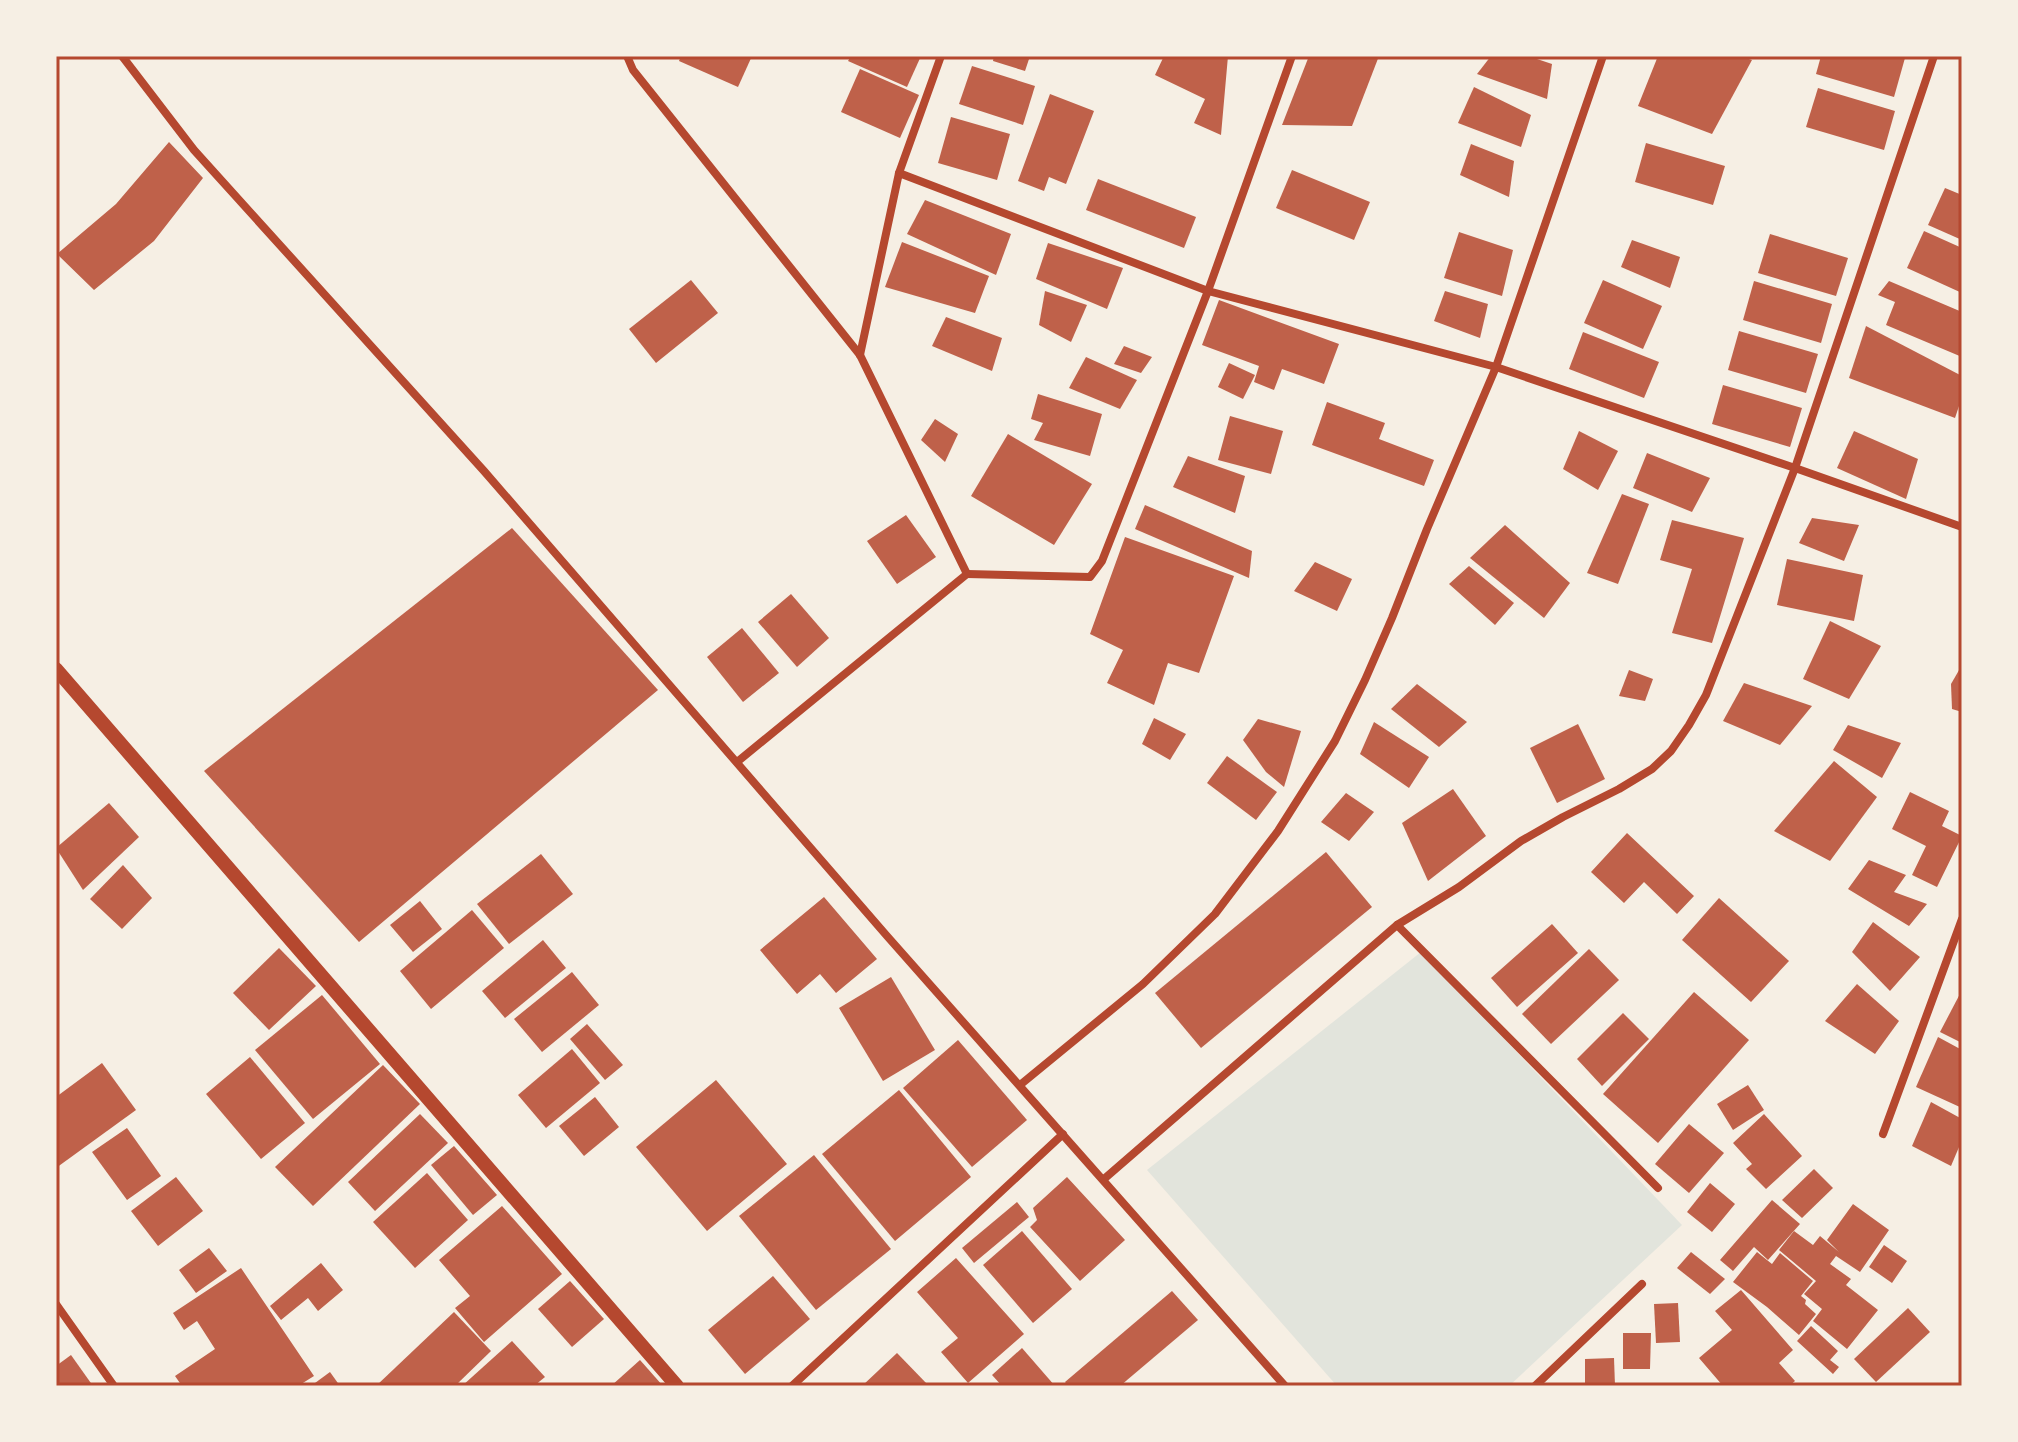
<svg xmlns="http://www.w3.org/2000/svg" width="2018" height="1442" font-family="'Noto Sans',sans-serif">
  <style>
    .green { fill: #e2e4dc }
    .building { fill: #bf614a }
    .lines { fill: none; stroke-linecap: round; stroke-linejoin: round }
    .minor { stroke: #b5482f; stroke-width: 8 }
    .tertiary { stroke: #b5482f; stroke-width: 14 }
    .neatline { fill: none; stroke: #b5482f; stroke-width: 3 }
  </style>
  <rect width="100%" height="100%" fill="#f6efe4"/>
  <!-- green -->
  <polygon class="green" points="1421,952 1682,1225 1509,1386 1337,1386 1147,1170"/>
  <!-- building -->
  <g class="building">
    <polygon points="681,56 752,56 738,87 679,61"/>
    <polygon points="851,56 921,56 907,87 848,61"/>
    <polygon points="994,56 1030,56 1025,71 993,61"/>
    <polygon points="1164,56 1228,56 1221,135 1194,123 1205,99 1155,75"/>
    <polygon points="1309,56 1379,56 1352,126 1282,125"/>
    <polygon points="1491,56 1528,56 1552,64 1547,99 1477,74"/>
    <polygon points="1658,56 1740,56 1752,60 1712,134 1638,106"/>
    <polygon points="1821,56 1899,56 1905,58 1894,97 1816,74"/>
    <polygon points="972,66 1035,86 1023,125 959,104"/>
    <polygon points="860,69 919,95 900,138 841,112"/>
    <polygon points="1474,87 1531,115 1521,147 1458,123"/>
    <polygon points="1818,88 1895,111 1884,150 1806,127"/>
    <polygon points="1050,94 1094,111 1066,184 1049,177 1044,191 1018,181"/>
    <polygon points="951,117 1010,134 997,180 938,163"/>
    <polygon points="169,142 203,178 154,241 94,290 57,254 116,204"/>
    <polygon points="1646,143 1725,166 1713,205 1635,182"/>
    <polygon points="1471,144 1514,161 1509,197 1460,175"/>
    <polygon points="1292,170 1370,202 1354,240 1276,208"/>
    <polygon points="1098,179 1196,217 1184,248 1086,210"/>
    <polygon points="1945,188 1962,195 1962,240 1928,225"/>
    <polygon points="925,200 1011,234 996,275 907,234"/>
    <polygon points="1924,231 1962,248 1962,293 1907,268"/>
    <polygon points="1459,232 1513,250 1502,296 1444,278"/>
    <polygon points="1770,234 1848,258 1836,296 1758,273"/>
    <polygon points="1632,240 1680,257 1670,288 1621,267"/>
    <polygon points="902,242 989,276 975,313 885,287"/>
    <polygon points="1048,243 1123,268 1107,309 1036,279"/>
    <polygon points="691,280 718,313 656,363 629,329"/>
    <polygon points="1603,280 1662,306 1643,349 1584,323"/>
    <polygon points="1754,281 1832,304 1821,343 1743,320"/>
    <polygon points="1889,281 1962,312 1962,357 1886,325 1895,302 1878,295"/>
    <polygon points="1045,291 1087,305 1071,342 1039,325"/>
    <polygon points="1445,291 1488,304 1480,338 1434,321"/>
    <polygon points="1219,300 1339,344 1324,384 1282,369 1274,390 1254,382 1259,366 1202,345"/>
    <polygon points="946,317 1002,338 992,371 932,346"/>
    <polygon points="1866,326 1962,376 1962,397 1955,418 1849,378"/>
    <polygon points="1739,331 1818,354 1806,393 1728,370"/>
    <polygon points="1583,332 1659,362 1644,398 1569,369"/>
    <polygon points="1124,346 1152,357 1141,373 1114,364"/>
    <polygon points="1086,357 1137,380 1120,409 1069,388"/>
    <polygon points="1229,363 1255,375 1243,399 1218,387"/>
    <polygon points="1723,385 1802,408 1790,447 1712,424"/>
    <polygon points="1038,394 1102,414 1090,456 1034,440 1043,423 1031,419"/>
    <polygon points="1327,402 1385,423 1379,439 1434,460 1424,486 1312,445"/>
    <polygon points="1230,416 1283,431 1271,474 1218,460"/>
    <polygon points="935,419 958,434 945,462 921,440"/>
    <polygon points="1579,431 1618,451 1598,490 1563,469"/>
    <polygon points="1854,431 1918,459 1906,499 1837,468"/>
    <polygon points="1008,434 1092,484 1054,545 971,496"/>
    <polygon points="1647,453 1710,478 1692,512 1633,488"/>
    <polygon points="1188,456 1245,476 1235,513 1173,487"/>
    <polygon points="1622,494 1649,504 1618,584 1587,573"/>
    <polygon points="1145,505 1252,551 1249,578 1135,529"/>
    <polygon points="906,515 936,557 897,584 867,541"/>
    <polygon points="1812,518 1859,525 1844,561 1799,543"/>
    <polygon points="1672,520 1744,538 1712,643 1672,633 1692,569 1660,560"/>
    <polygon points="1505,525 1570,583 1544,618 1470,558"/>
    <polygon points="512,528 658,690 359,942 204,771"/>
    <polygon points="1125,537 1234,576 1199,673 1168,663 1154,705 1107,683 1123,650 1090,634"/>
    <polygon points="1787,559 1863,575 1854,621 1777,605"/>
    <polygon points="1315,562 1352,579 1337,611 1294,591"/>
    <polygon points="1469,566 1514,603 1495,625 1449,584"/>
    <polygon points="791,594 829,638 797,667 758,622"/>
    <polygon points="1830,621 1881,646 1849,699 1803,679"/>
    <polygon points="742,628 779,673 743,702 707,657"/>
    <polygon points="1962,665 1962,712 1952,709 1951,684"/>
    <polygon points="1629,670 1653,679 1645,701 1619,696"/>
    <polygon points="1744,683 1812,706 1780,745 1723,721"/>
    <polygon points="1417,684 1467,722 1439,747 1391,709"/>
    <polygon points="1154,718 1186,734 1170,760 1142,744"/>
    <polygon points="1258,719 1301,731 1284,787 1266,772 1243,740"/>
    <polygon points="1374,722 1429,757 1409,788 1360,754"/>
    <polygon points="1578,724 1605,779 1557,803 1530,748"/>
    <polygon points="1848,725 1901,743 1882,778 1833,750"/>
    <polygon points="1227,756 1277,792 1256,820 1207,783"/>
    <polygon points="1834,761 1877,797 1830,861 1774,831"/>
    <polygon points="1453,789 1486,836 1428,881 1402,823"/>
    <polygon points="1910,792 1949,811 1942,826 1962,836 1937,887 1912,875 1926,846 1892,829"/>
    <polygon points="1346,793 1374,812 1349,841 1321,822"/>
    <polygon points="109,803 139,837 83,890 56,848"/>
    <polygon points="1627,833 1694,896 1677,914 1644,882 1624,903 1591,872"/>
    <polygon points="1326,852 1372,907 1201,1048 1155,993"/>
    <polygon points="541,854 573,894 509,944 477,904"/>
    <polygon points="1869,860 1906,875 1894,892 1927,904 1909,926 1848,889"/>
    <polygon points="123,865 152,898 122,929 90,899"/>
    <polygon points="824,897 877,959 836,993 820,974 797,994 760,950"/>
    <polygon points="1719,898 1789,961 1751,1002 1682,940"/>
    <polygon points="420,901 442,929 413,952 390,925"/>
    <polygon points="472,910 504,948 431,1009 400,971"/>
    <polygon points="1873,922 1920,957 1890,991 1852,952"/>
    <polygon points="1552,924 1578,953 1517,1007 1491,978"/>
    <polygon points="543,940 566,968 505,1018 482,991"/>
    <polygon points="279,948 316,986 269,1030 233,993"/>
    <polygon points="1589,949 1619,980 1551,1044 1522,1014"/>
    <polygon points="572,972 599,1005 542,1052 514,1019"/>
    <polygon points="891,977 935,1050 883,1081 839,1008"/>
    <polygon points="1857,984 1899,1021 1875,1054 1825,1021"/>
    <polygon points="1962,990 1962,1043 1940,1032"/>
    <polygon points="1694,992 1749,1040 1658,1143 1603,1094"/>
    <polygon points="322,995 380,1064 313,1119 255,1050"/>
    <polygon points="1623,1013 1649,1039 1602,1086 1577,1059"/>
    <polygon points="587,1024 623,1065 605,1080 570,1039"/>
    <polygon points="1938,1037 1962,1050 1962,1108 1916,1087"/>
    <polygon points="958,1040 1027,1120 972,1167 903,1088"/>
    <polygon points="572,1049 600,1083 546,1128 518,1095"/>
    <polygon points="250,1057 305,1123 261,1159 206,1094"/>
    <polygon points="102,1063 136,1110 56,1168 56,1097"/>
    <polygon points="383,1065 420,1104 313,1206 275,1167"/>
    <polygon points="716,1080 787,1164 707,1231 636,1147"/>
    <polygon points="1748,1085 1764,1110 1733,1130 1717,1104"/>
    <polygon points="899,1090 971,1177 895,1241 822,1154"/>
    <polygon points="595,1097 619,1127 584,1156 559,1126"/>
    <polygon points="1931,1102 1962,1119 1962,1140 1951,1166 1912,1146"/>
    <polygon points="420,1114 448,1143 375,1211 348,1182"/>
    <polygon points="1764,1114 1802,1156 1766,1189 1746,1169 1752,1164 1733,1143"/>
    <polygon points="1689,1124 1724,1153 1689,1193 1655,1164"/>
    <polygon points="127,1128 161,1176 127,1200 92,1152"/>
    <polygon points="454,1146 497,1195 473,1215 431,1165"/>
    <polygon points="814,1155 891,1249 816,1310 739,1216"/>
    <polygon points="1814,1169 1833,1188 1802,1218 1782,1200"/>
    <polygon points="427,1173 468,1220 415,1268 373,1222"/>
    <polygon points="176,1177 203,1211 158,1246 131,1211"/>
    <polygon points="1067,1177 1125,1240 1080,1281 1030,1227 1037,1220 1033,1208"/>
    <polygon points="1710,1183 1735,1204 1712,1232 1687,1212"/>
    <polygon points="1772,1200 1800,1224 1768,1260 1754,1247 1733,1271 1720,1260"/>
    <polygon points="1017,1202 1029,1217 974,1263 962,1248"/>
    <polygon points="1853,1204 1889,1230 1860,1272 1836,1256 1830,1264 1851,1279 1846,1285 1878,1310 1847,1349 1813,1321 1822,1309 1804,1294 1816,1281 1779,1250 1794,1231 1813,1245 1820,1236 1839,1252 1827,1240"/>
    <polygon points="502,1206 562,1274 484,1342 455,1308 470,1296 439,1260"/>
    <polygon points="1022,1231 1072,1289 1033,1323 983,1265"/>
    <polygon points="1884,1245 1907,1261 1892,1283 1869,1267"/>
    <polygon points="209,1248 227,1271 196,1293 179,1270"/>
    <polygon points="1691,1252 1725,1279 1710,1294 1677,1268"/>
    <polygon points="1757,1252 1772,1264 1780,1253 1813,1281 1801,1296 1806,1300 1805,1304 1816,1314 1799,1335 1767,1307 1733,1282"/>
    <polygon points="956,1258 1024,1334 968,1383 941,1352 958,1338 917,1292"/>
    <polygon points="321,1263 343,1290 318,1311 308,1298 281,1320 270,1306"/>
    <polygon points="241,1268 314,1376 298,1386 182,1386 175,1376 215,1349 197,1321 184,1330 173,1313"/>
    <polygon points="773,1276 810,1319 745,1374 708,1330"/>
    <polygon points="570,1281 604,1319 572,1347 538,1309"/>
    <polygon points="1741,1290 1793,1350 1779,1363 1795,1381 1789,1386 1723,1386 1699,1358 1732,1330 1715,1311"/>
    <polygon points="1172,1291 1198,1320 1120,1386 1068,1386 1065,1382"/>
    <polygon points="1678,1303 1680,1342 1656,1343 1654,1304"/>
    <polygon points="1908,1308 1930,1332 1876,1382 1854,1359"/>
    <polygon points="454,1312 491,1351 455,1386 376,1386"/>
    <polygon points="1811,1326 1838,1351 1830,1360 1839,1367 1833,1374 1797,1341"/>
    <polygon points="1623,1333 1651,1333 1650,1369 1623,1369"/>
    <polygon points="512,1341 545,1377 534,1386 462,1386"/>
    <polygon points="1022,1348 1055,1386 1002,1386 992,1375"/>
    <polygon points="897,1353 929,1386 862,1386"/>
    <polygon points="71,1355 93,1386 56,1386 56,1366"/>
    <polygon points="1614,1358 1615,1386 1585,1386 1585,1359"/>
    <polygon points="640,1360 663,1386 611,1386"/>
    <polygon points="330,1372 340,1386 318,1386 315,1383"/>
  </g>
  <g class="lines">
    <!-- minor -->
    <g class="minor">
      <polyline points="122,56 194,150 484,471 887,936 1285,1386"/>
      <polyline points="627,56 633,70 860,355 967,574"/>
      <polyline points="899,173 1208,291 1496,367 1795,468 1962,527"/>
      <polyline points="860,355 899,173 941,56"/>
      <polyline points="967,574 1090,577 1102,561 1208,291 1292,56"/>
      <polyline points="737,762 967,574"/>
      <polyline points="1397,925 1658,1188"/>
      <polyline points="1020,1085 1143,984 1215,914 1278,831 1335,741 1365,680 1392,618 1427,529 1496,367 1603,56"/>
      <polyline points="1883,1134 1962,919"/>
      <polyline points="1104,1179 1397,925 1459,887 1521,841 1563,817 1619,789 1652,769 1671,751 1689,725 1706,695 1795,468 1934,56"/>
      <polyline points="56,1304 114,1386"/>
      <polyline points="792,1386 1063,1134"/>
      <polyline points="1535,1386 1642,1284"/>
    </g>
    <!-- tertiary -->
    <polyline class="tertiary" points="56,669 677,1386"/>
  </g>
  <!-- border -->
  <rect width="2018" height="1442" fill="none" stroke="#f6efe4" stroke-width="116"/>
  <rect x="58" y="58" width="1902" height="1326" class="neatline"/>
</svg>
